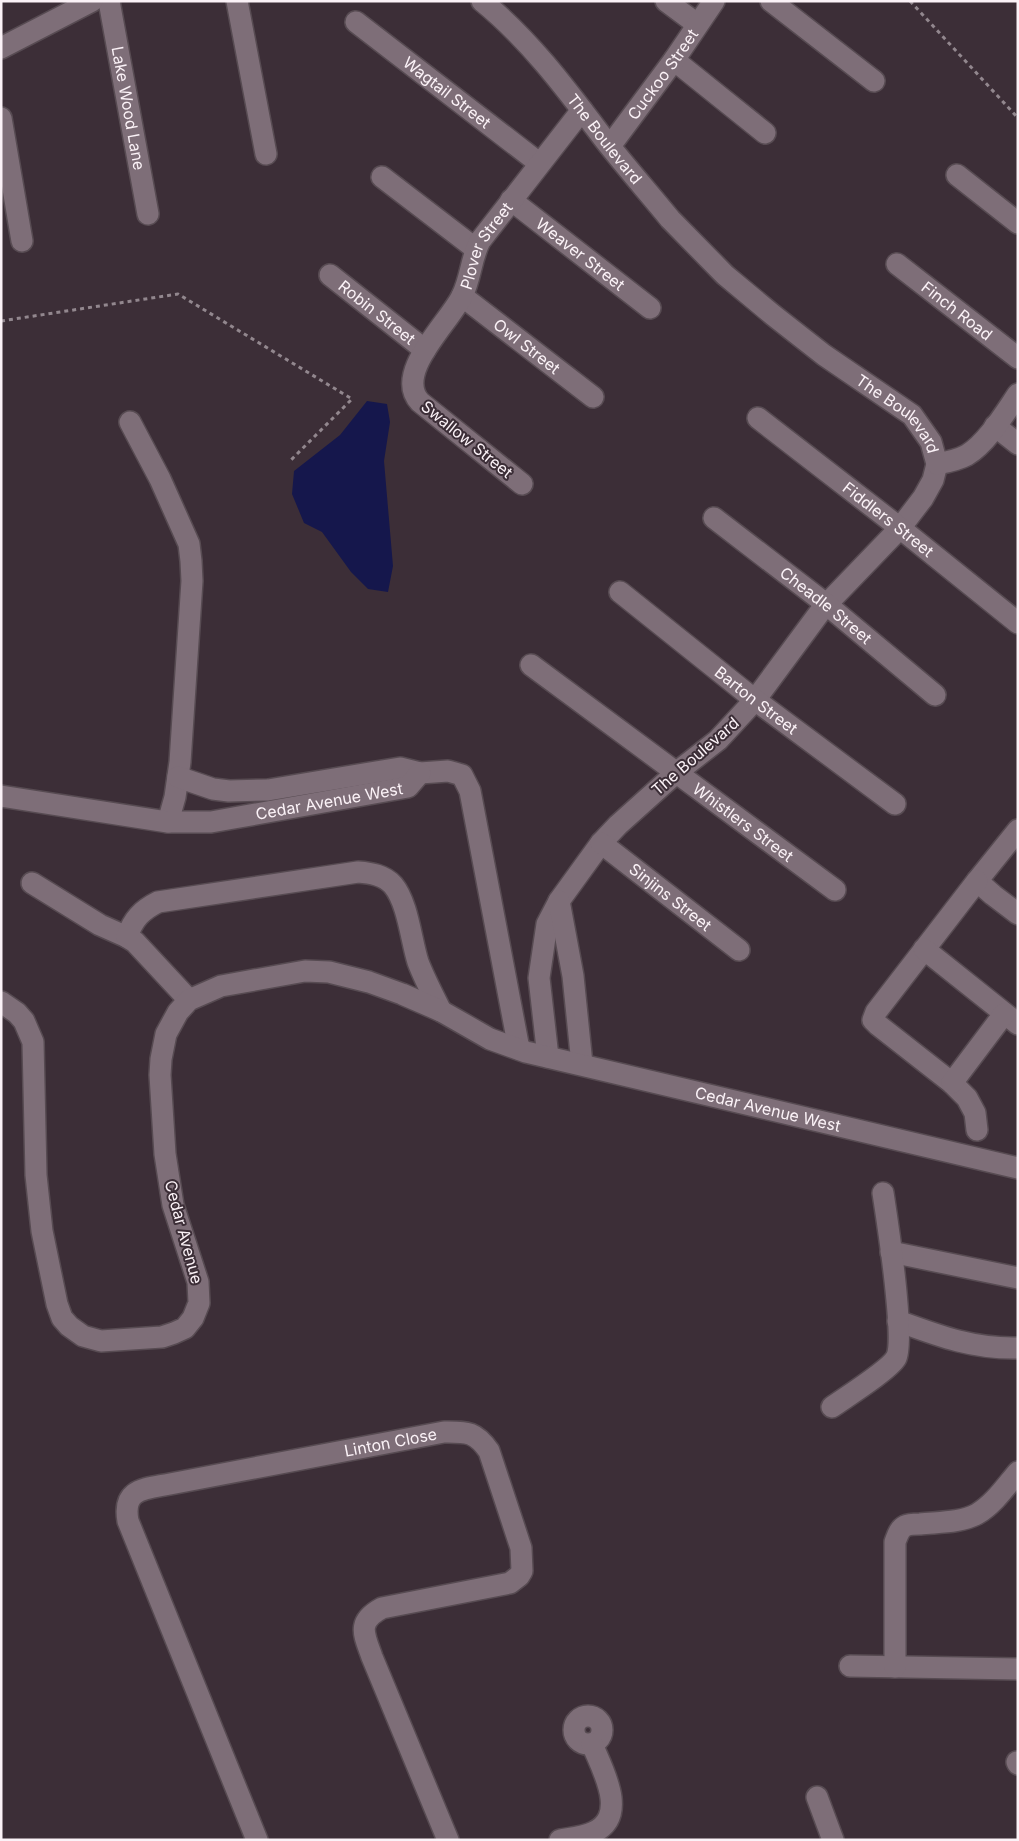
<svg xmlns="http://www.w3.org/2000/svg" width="1019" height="1841" font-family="Inter,sans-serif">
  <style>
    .water { fill: #15174c }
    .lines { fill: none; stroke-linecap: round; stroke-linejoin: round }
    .minor-casing { stroke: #574b52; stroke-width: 24 }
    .path { stroke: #92878e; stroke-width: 3; stroke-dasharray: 4 4; stroke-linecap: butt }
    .minor { stroke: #7e6e78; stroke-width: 21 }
    .labels { text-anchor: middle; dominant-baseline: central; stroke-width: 4; stroke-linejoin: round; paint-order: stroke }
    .street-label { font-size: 16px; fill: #fbf2f7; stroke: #3c2e37 }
  </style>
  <rect width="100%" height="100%" fill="#3c2e37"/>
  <!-- water -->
  <polygon class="water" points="367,401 387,404 390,422 384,461 393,566 388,592 368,589 351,572 322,532 304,523 292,494 294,471 340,435"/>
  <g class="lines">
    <defs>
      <g id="minor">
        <path id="s1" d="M109,1L148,214"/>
        <polyline points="237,1 266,154"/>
        <path id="s2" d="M482,1C530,40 567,90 604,139C625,166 648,192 670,219L725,275L773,315L824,355L912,415L931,442L937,464L933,480L923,498L900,528L823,608L755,700L718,740L677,772L618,825L601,843L559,901L547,924L539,978L548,1057"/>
        <polyline points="666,1 697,24"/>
        <polyline points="771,1 874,81"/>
        <path id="s3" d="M356,22L539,163"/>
        <polyline points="1,48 92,1"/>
        <polyline points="674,60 765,133"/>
        <polyline points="1,118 22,241"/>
        <path id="s4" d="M610,146L674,60L714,1"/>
        <polyline points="957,175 1018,223"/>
        <polyline points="382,177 476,249"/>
        <path id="s5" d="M511,200L650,308"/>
        <path id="s6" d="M897,264L1018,358"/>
        <path id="s7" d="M330,275L425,350"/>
        <path id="s8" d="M462,296L593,397"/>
        <path id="s9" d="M758,418L900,528L1018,623"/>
        <polyline points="130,422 160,479 189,544 191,561 192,581 180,762 175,797 168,822"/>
        <polyline points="995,426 1018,444"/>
        <path d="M937,464C948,462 958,460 967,455C987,443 1005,413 1018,394"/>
        <path id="s10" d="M522,484L420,402C393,373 449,323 462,296C471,278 471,258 480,241L582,110"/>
        <path id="s11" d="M714,518L826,604L935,695"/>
        <path id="s12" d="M620,592L755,700L895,804"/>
        <path id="s13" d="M531,665L835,890"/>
        <polyline points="178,777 213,789 229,791 268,790 400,768 420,773 448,771 462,775 470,791 519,1049"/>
        <path id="s14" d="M1,796L168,822H211L408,787L420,773"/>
        <polyline points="1018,830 977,881 993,895 1018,914"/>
        <path id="s15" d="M601,843L739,950"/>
        <polyline points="977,881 876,1012 873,1020 878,1025 952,1083 967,1098 975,1113 977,1130"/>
        <polyline points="32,883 100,925 127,937"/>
        <polyline points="559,901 573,976 582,1064"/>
        <polyline points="924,949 1018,1024"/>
        <path d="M189,1000L135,942L127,937C133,919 142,910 158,902L358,872C371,873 384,875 393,885C408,903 411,940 418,962C424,978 433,995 441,1011"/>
        <path id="s16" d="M1,1002L17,1013L24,1021L33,1042L36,1175L42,1231L57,1304L62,1318L69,1326L83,1336L101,1341L162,1337L174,1333L185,1328L193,1318L199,1303L198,1282L173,1205L165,1154L160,1075L161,1059L166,1034L178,1012L189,1000L221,986L305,971L329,972L369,982L402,994L441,1011L490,1039L526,1052L1018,1168"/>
        <polyline points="952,1083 1004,1014"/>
        <polyline points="891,1252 1018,1278"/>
        <path d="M898,1321C939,1336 973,1349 1018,1348"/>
        <path d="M832,1407C846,1397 889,1370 896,1358C906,1340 887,1219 883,1193"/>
        <polyline points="850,1666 1018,1669"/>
        <path d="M895,1667V1542C897,1537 899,1529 905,1526C909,1524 915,1524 920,1524C939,1522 960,1523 977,1514C994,1504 1006,1486 1018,1472"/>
        <circle cx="588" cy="1730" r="14"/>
        <polyline points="1017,1762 1018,1764"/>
        <polyline points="817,1797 833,1840"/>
        <path id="s17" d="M257,1840L128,1521C122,1488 145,1489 170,1484L444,1432C467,1432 475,1431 489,1451L521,1548L522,1571L519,1576L510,1583L382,1608C356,1622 364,1634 372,1657L448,1840"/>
        <path d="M560,1840C571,1838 584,1837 594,1832C629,1815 602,1769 592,1744"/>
      </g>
    </defs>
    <!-- minor casing -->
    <use href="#minor" class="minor-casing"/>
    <!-- path -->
    <g class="path">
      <polyline points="910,1 1018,118"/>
      <polyline points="1,321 178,294 352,399 291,460"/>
    </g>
    <!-- minor -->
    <use href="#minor" class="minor"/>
  </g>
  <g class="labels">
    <!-- street labels -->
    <g class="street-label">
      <text stroke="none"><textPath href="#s4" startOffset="89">Cuckoo Street</textPath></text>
      <text stroke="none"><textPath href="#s3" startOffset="115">Wagtail Street</textPath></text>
      <text stroke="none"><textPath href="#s1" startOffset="109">Lake Wood Lane</textPath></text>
      <text stroke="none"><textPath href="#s2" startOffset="185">The Boulevard</textPath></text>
      <text stroke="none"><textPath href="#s10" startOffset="309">Plover Street</textPath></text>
      <text stroke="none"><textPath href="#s5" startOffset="88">Weaver Street</textPath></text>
      <text stroke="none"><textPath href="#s6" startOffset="76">Finch Road</textPath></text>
      <text stroke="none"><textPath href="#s7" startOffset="60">Robin Street</textPath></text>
      <text stroke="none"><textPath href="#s8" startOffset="82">Owl Street</textPath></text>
      <text stroke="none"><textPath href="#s2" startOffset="590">The Boulevard</textPath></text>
      <text transform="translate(467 439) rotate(39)">Swallow Street</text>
      <text stroke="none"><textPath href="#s9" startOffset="165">Fiddlers Street</textPath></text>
      <text stroke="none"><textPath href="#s11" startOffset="142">Cheadle Street</textPath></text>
      <text stroke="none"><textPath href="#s12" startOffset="174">Barton Street</textPath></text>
      <text transform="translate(695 756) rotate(-41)">The Boulevard</text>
      <text stroke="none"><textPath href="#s14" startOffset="332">Cedar Avenue West</textPath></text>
      <text stroke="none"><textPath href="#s13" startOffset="264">Whistlers Street</textPath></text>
      <text stroke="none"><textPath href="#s15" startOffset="88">Sinjins Street</textPath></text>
      <text stroke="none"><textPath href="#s16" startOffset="1415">Cedar Avenue West</textPath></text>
      <text transform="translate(184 1232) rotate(75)">Cedar Avenue</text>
      <text stroke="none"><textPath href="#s17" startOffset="635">Linton Close</textPath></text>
    </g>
  </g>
  <!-- border -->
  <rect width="1019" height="1841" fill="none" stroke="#fbf2f7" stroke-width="5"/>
</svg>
